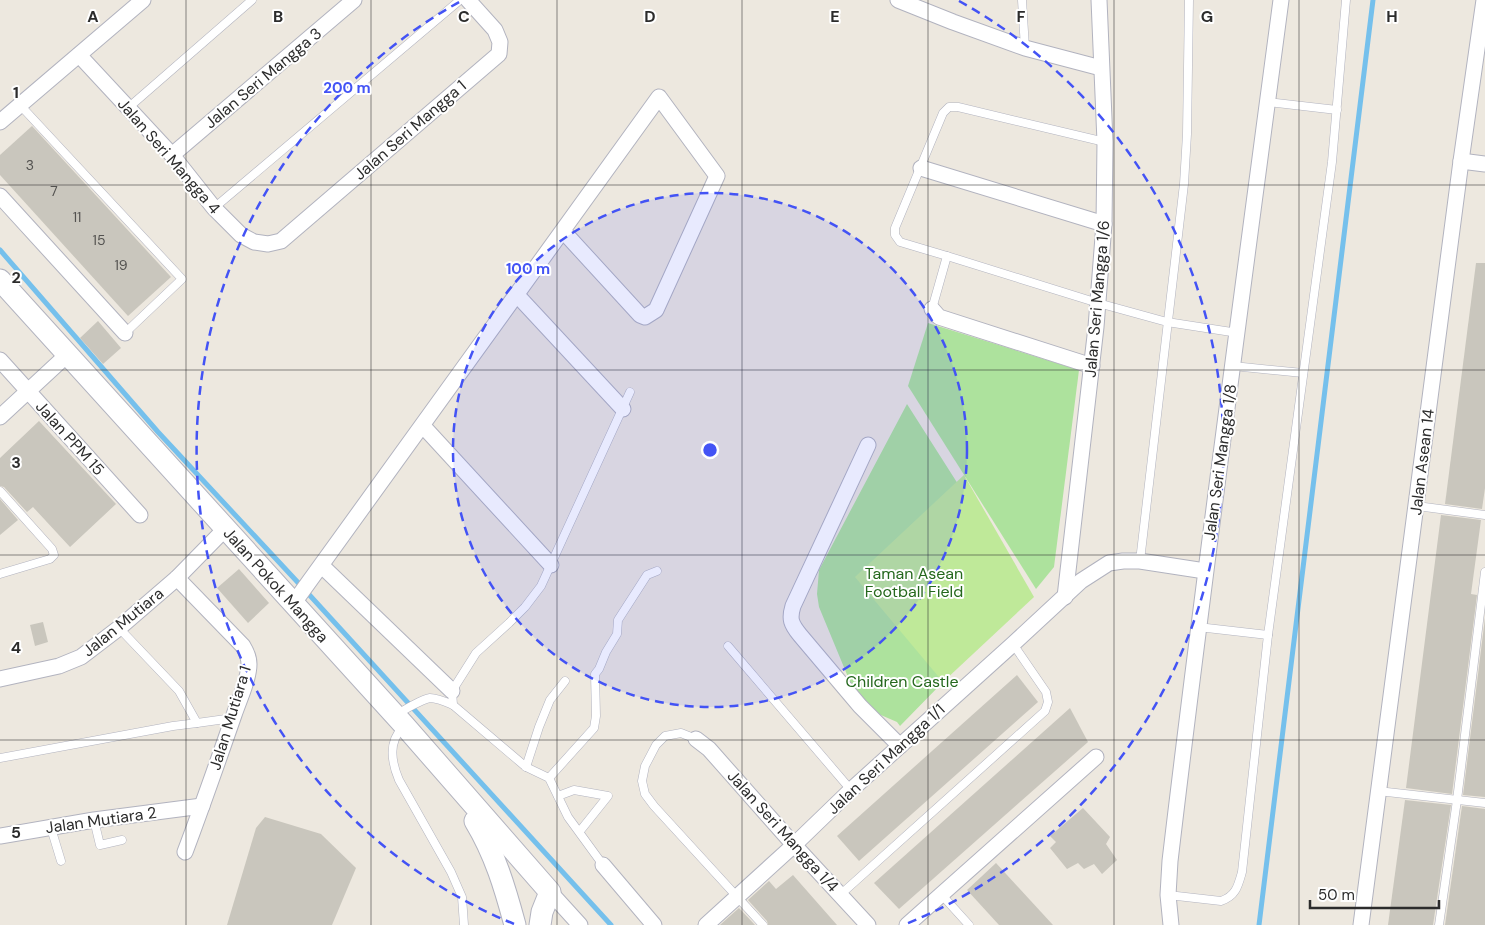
<svg xmlns="http://www.w3.org/2000/svg" width="1485" height="925" font-family="'DM Sans',sans-serif">
  <style>
    .green { fill: #ade29d }
    .pitch { fill: #bfe999 }
    .lines { fill: none; stroke-linecap: round; stroke-linejoin: round }
    .stream { stroke: #75c0ec; stroke-width: 5 }
    .building { fill: #c9c6bd }
    .lane-casing { stroke: #b2b3bf; stroke-width: 9 }
    .street-casing { stroke: #b2b3bf; stroke-width: 17 }
    .secondary-casing { stroke: #b2b3bf; stroke-width: 23 }
    .lane { stroke: #fff; stroke-width: 8 }
    .street { stroke: #fff; stroke-width: 15 }
    .secondary { stroke: #fff; stroke-width: 21 }
    .grid { fill: none; stroke: #2c2c2c; stroke-width: 1; stroke-opacity: 0.55 }
    .ring { fill: none; stroke: #4353f5; stroke-width: 2.5; stroke-dasharray: 9 6 }
    .labels { text-anchor: middle; dominant-baseline: central; stroke-width: 4; stroke-linejoin: round; paint-order: stroke }
    .number-label { font-size: 14px; fill: #535250 }
    .street-label { font-size: 16px; fill: #2c2c2c; stroke: #fff }
    .park-label { font-size: 16px; fill: #25681d; stroke: #fff }
    .grid-label { font-size: 16px; text-anchor: middle; font-weight: bold; fill: #2c2c2c; stroke: #fff; stroke-width: 4; stroke-linejoin: round; paint-order: stroke }
    .centre { fill: #4353f5; stroke: #fff; stroke-width: 2.5 }
    .ring-label { font-size: 15px; text-anchor: middle; font-weight: bold; fill: #4353f5; stroke: #fff; stroke-width: 4; stroke-linejoin: round; paint-order: stroke }
  </style>
  <rect width="100%" height="100%" fill="#ede8df"/>
  <!-- green -->
  <g class="green">
    <polygon points="928,323 1079,370 1054,567 1036,589 908,386"/>
    <polygon points="907,404 1030,597 943,681 943,682 900,726 897,722 860,706 819,607 817,594 819,570"/>
  </g>
  <!-- pitch -->
  <polygon class="pitch" points="964,475 1034,597 943,682 855,577"/>
  <g class="lines">
    <!-- stream -->
    <g class="stream">
      <polyline points="0,250 158,432 304,589 611,925"/>
      <polyline points="1259,925 1373,0"/>
    </g>
  </g>
  <!-- building -->
  <g class="building">
    <polygon points="32,126 171,277 128,316 0,175 0,155"/>
    <polygon points="1476,263 1485,263 1485,488 1482,509 1445,504"/>
    <polygon points="98,321 121,348 103,364 80,338"/>
    <polygon points="39,421 116,504 70,547 33,507 27,512 4,487 0,486 0,458"/>
    <polygon points="0,499 18,520 0,535"/>
    <polygon points="1441,515 1481,520 1471,594 1477,595 1452,794 1406,788"/>
    <polygon points="239,569 269,603 248,623 217,588"/>
    <polygon points="1485,618 1485,797 1463,795"/>
    <polygon points="43,622 48,642 35,646 30,625"/>
    <polygon points="1017,675 1038,702 859,861 837,836"/>
    <polygon points="1070,708 1088,742 899,909 874,883"/>
    <polygon points="1405,800 1451,805 1433,925 1388,925"/>
    <polygon points="1462,806 1485,809 1485,925 1445,925"/>
    <polygon points="1083,808 1110,837 1106,844 1117,860 1102,874 1094,864 1084,869 1078,863 1067,869 1050,848 1056,842 1050,836"/>
    <polygon points="265,817 321,834 356,868 332,925 227,925 256,828"/>
    <polygon points="996,863 1053,925 999,925 967,890"/>
    <polygon points="793,875 837,925 768,925 767,921 748,900 769,881 776,889"/>
    <polygon points="739,908 755,925 720,925 730,916"/>
  </g>
  <g class="lines">
    <defs>
      <g id="lane">
        <polyline points="1022,0 1025,48"/>
        <polyline points="1268,102 1337,110"/>
        <polyline points="20,105 182,279 125,333"/>
        <polyline points="128,108 252,0"/>
        <polyline points="214,208 460,0"/>
        <polyline points="947,256 1098,303 1167,322 1238,333"/>
        <polyline points="932,309 947,256 900,242 895,235 895,228 943,113 949,107 958,107 1105,142"/>
        <polyline points="1233,366 1303,373"/>
        <polyline points="0,491 52,549 54,555 50,559 0,574"/>
        <polyline points="1417,506 1485,515"/>
        <polyline points="1140,561 1184,184 1187,134 1189,0"/>
        <polyline points="1198,627 1268,635"/>
        <polyline points="728,646 851,790"/>
        <polyline points="453,705 452,691 476,653 509,623 525,607 541,586 630,392"/>
        <path d="M397,715C403,710 423,699 430,698C437,698 446,702 453,705L526,767L549,778L568,817L603,865"/>
        <polyline points="197,723 233,718"/>
        <path d="M403,727C388,742 391,761 399,780L451,872L462,897L464,925"/>
        <polyline points="696,739 681,733 665,736 656,745 645,766 642,781 645,794 654,806 763,925"/>
        <polyline points="0,758 173,726 197,723 179,691 119,628"/>
        <polyline points="526,767 539,727 550,700 565,681"/>
        <polyline points="549,778 594,728 596,716 595,674 599,669 606,652 617,634 618,620 647,575 657,571"/>
        <polyline points="1378,791 1485,803"/>
        <polyline points="558,796 574,790 608,796 580,831"/>
        <polyline points="94,820 100,845 122,840"/>
        <polyline points="51,828 61,861"/>
        <polyline points="941,894 969,925"/>
        <polyline points="840,895 1045,711 1048,702 1046,692 1013,644"/>
        <path d="M1168,895L1221,901C1236,896 1238,886 1242,872L1268,635L1332,162L1346,0"/>
        <polyline points="1439,925 1457,800 1485,572"/>
      </g>
      <g id="street">
        <polyline points="898,0 953,22 1025,48 1101,68"/>
        <polyline points="79,55 172,155 214,208 241,235 254,242 268,244 281,241 499,54 500,42 495,30 468,0"/>
        <polyline points="0,122 143,0"/>
        <polyline points="172,155 354,0"/>
        <polyline points="1461,161 1485,164"/>
        <polyline points="921,168 1104,224"/>
        <polyline points="0,196 125,333"/>
        <polyline points="517,295 623,409"/>
        <polyline points="932,309 939,317 1092,366"/>
        <polyline points="0,360 140,515"/>
        <polyline points="0,417 68,354"/>
        <polyline points="423,426 551,565"/>
        <path d="M868,445L793,606C789,619 791,624 800,635L860,706L900,746"/>
        <polyline points="322,566 452,691"/>
        <path d="M177,578L243,646C246,651 249,657 249,664C249,679 239,700 234,715C218,761 202,807 185,852"/>
        <polyline points="1065,597 1096,327 1104,224 1105,142 1099,0"/>
        <polyline points="293,604 659,97 717,176 656,310 645,317 640,315 563,231"/>
        <polyline points="0,679 59,666 81,657 119,628 177,578 225,529"/>
        <polyline points="696,739 709,749 794,845 868,925"/>
        <polyline points="0,836 94,820 202,806"/>
        <polyline points="603,865 654,925"/>
        <polyline points="550,892 580,925"/>
        <polyline points="706,925 794,845 851,790 1013,644 1081,581 1109,563 1123,561 1140,561 1205,571"/>
        <polyline points="907,925 1096,757"/>
        <path d="M1171,925L1168,895L1170,861C1204,573 1243,287 1281,0"/>
        <polyline points="1361,925 1461,161 1484,0"/>
      </g>
      <g id="secondary">
        <polyline points="0,280 404,725 550,892 542,912 540,925"/>
        <path d="M475,821C495,854 505,888 515,925"/>
      </g>
    </defs>
    <!-- lane casing -->
    <use href="#lane" class="lane-casing"/>
    <!-- street casing -->
    <use href="#street" class="street-casing"/>
    <!-- secondary casing -->
    <use href="#secondary" class="secondary-casing"/>
    <!-- lane -->
    <use href="#lane" class="lane"/>
    <!-- street -->
    <use href="#street" class="street"/>
    <!-- secondary -->
    <use href="#secondary" class="secondary"/>
  </g>
  <!-- grid -->
  <path class="grid" d="M186,0V925M371,0V925M557,0V925M742,0V925M928,0V925M1114,0V925M1299,0V925M0,185H1485M0,370H1485M0,555H1485M0,740H1485"/>
  <!-- distance rings -->
  <circle cx="710" cy="450" r="257" fill="#4353f5" fill-opacity=".12"/>
  <g class="ring">
    <circle cx="710" cy="450" r="257"/>
    <path d="M514 924A513 513 0 0 1 461 1M959 1A513 513 0 0 1 906 924"/>
  </g>
  <g class="labels">
    <!-- number labels -->
    <g class="number-label">
      <text x="30" y="165">3</text>
      <text x="54" y="191">7</text>
      <text x="77" y="217">11</text>
      <text x="99" y="240">15</text>
      <text x="121" y="265">19</text>
    </g>
    <!-- street labels -->
    <g class="street-label">
      <text transform="translate(263 78) rotate(-40)">Jalan Seri Mangga 3</text>
      <text transform="translate(410 130) rotate(-41)">Jalan Seri Mangga 1</text>
      <text transform="translate(169 156) rotate(49)">Jalan Seri Mangga 4</text>
      <text transform="translate(1097 299) rotate(-85)">Jalan Seri Mangga 1/6</text>
      <text transform="translate(70 438) rotate(48)">Jalan PPM 15</text>
      <text transform="translate(1220 462) rotate(-82)">Jalan Seri Mangga 1/8</text>
      <text transform="translate(1422 462) rotate(-83)">Jalan Asean 14</text>
      <text transform="translate(276 585) rotate(48)">Jalan Pokok Mangga</text>
      <text transform="translate(123 622) rotate(-39)">Jalan Mutiara</text>
      <text transform="translate(230 718) rotate(-73)">Jalan Mutiara 1</text>
      <text transform="translate(886 759) rotate(-43)">Jalan Seri Mangga 1/1</text>
      <text transform="translate(101 820) rotate(-8)">Jalan Mutiara 2</text>
      <text transform="translate(783 831) rotate(48)">Jalan Seri Mangga 1/4</text>
    </g>
    <!-- park labels -->
    <g class="park-label">
      <text x="914" y="573">Taman Asean<tspan x="914" dy="18">Football Field</tspan></text>
      <text x="902" y="681">Children Castle</text>
    </g>
  </g>
  <g class="grid-label">
    <text x="93" y="22">A</text>
    <text x="278" y="22">B</text>
    <text x="464" y="22">C</text>
    <text x="650" y="22">D</text>
    <text x="835" y="22">E</text>
    <text x="1021" y="22">F</text>
    <text x="1207" y="22">G</text>
    <text x="1392" y="22">H</text>
    <text x="16" y="98">1</text>
    <text x="16" y="283">2</text>
    <text x="16" y="468">3</text>
    <text x="16" y="653">4</text>
    <text x="16" y="838">5</text>
  </g>
  <circle cx="710" cy="450" r="8" class="centre"/>
  <g class="ring-label">
    <text x="347" y="93">200 m</text>
    <text x="528" y="274">100 m</text>
  </g>
  <!-- scale -->
  <path d="M1310 900v8h129v-8" fill="none" stroke="#2c2c2c" stroke-width="2.5"/>
  <text x="1318" y="900" font-size="15" fill="#2c2c2c" stroke="#ffffff" stroke-width="4" paint-order="stroke">50 m</text>
</svg>
